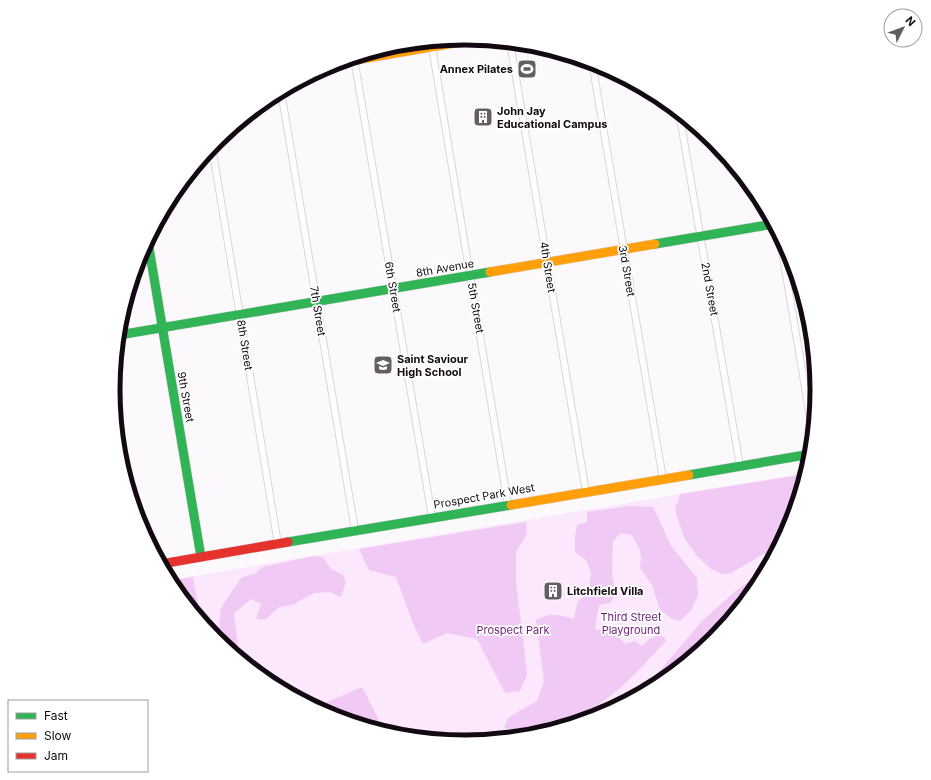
<svg xmlns="http://www.w3.org/2000/svg" width="931" height="780" font-family="Inter,sans-serif">
  <style>
    .green { fill: #fbe8fc }
    .forest { fill: #f0c9f4 }
    .lines { fill: none; stroke-linecap: round; stroke-linejoin: round }
    .street-casing { stroke: #dcd5dc; stroke-width: 8 }
    .fast-casing { stroke: #dcd5dc; stroke-width: 10 }
    .slow-casing { stroke: #dcd5dc; stroke-width: 10 }
    .jam-casing { stroke: #dcd5dc; stroke-width: 10 }
    .street { stroke: #fffeff; stroke-width: 6 }
    .fast { stroke: #30b455; stroke-width: 9 }
    .slow { stroke: #ff9f0a; stroke-width: 9 }
    .jam { stroke: #e5322d; stroke-width: 9 }
    .labels { text-anchor: middle; dominant-baseline: central; stroke-width: 3.5; stroke-linejoin: round; paint-order: stroke }
    .poi-label { font-size: 11px; font-weight: bold; fill: #120912; stroke: #fff; text-anchor: start }
    .street-label { font-size: 11px; fill: #120912; stroke: #fff }
    .park-label { font-size: 11px; fill: #6f1e78; stroke: #fff }
    .rim { fill: none; stroke: #120912; stroke-width: 5 }
  </style>
  <rect width="100%" height="100%" fill="#fcf9fc"/>
  <!-- green -->
  <polygon class="green" points="806,473 791,525 758,586 714,639 661,683 607,712 600,715 534,735 465,742 397,735 331,715 270,683 216,639 173,585 170,580"/>
  <!-- forest -->
  <g class="forest">
    <polygon points="806,474 791,525 781,544 731,573 726,574 721,574 710,568 697,556 685,539 677,518 675,505 678,502 680,494"/>
    <path d="M629,506L653,507L657,515L671,546L697,578L698,595L692,609L680,621L671,618L660,610L652,585L640,568L641,558L640,550L632,535L621,533L613,541L612,576L616,594L610,603L599,605L595,629L612,632L626,644L635,641L642,646L649,639L658,635L664,637L666,641L635,674L619,689L595,707L565,724L527,733L504,728L508,718L537,701L544,681L536,620C548,612 561,615 574,619L577,603L589,590L591,573L586,560L575,552V537L577,525L587,522V512Z"/>
    <polygon points="526,522 527,534 516,552 516,583 525,655 527,675 520,691 505,693 477,639 447,633 423,644 414,626 396,577 369,570 359,549"/>
    <polygon points="313,556 323,557 331,569 343,575 346,582 341,597 330,592 314,593 292,605 279,607 265,620 256,619 261,604 251,599 234,613 238,645 242,660 223,644 219,628 221,608 241,578 256,573 262,567"/>
    <polygon points="767,569 758,586 714,639 661,683 640,694 703,620 737,590"/>
    <polygon points="193,577 199,611 195,612 171,581"/>
    <polygon points="362,687 378,718 377,729 331,715 316,707"/>
  </g>
  <g class="lines">
    <defs>
      <g id="street">
        <polyline points="431,41 508,504"/>
        <polyline points="510,42 586,492"/>
        <polyline points="354,58 432,517"/>
        <polyline points="592,62 663,479"/>
        <polyline points="281,91 355,530"/>
        <polyline points="679,112 740,466"/>
        <polyline points="212,147 278,544"/>
        <polyline points="779,233 813,435"/>
      </g>
      <g id="fast">
        <polyline points="148,242 201,557"/>
        <polyline points="655,244 774,224"/>
        <polyline points="119,335 490,272"/>
        <polyline points="689,475 811,454"/>
        <polyline points="288,542 511,505"/>
      </g>
      <g id="slow">
        <polyline points="338,63 477,39"/>
        <polyline points="490,272 655,244"/>
        <polyline points="511,505 689,475"/>
      </g>
      <polyline id="jam" points="161,564 288,542"/>
    </defs>
    <!-- street casing -->
    <use href="#street" class="street-casing"/>
    <!-- fast casing -->
    <use href="#fast" class="fast-casing"/>
    <!-- slow casing -->
    <use href="#slow" class="slow-casing"/>
    <!-- jam casing -->
    <use href="#jam" class="jam-casing"/>
    <!-- street -->
    <use href="#street" class="street"/>
    <!-- fast -->
    <use href="#fast" class="fast"/>
    <!-- slow -->
    <use href="#slow" class="slow"/>
    <!-- jam -->
    <use href="#jam" class="jam"/>
  </g>
  <!-- icons -->
  <defs>
    <symbol id="stadium-square" viewBox="-11 -11 22 22"><rect x="-9" y="-9" width="18" height="18" rx="4" fill="#645d64" stroke="#fff"/><path d="M0-5a6.5 5 0 1 0 0 10a6.5 5 0 1 0 0-10ZM-3.5-1.8h7v3.6h-7Z" fill="#fff"/></symbol>
    <symbol id="building-square" viewBox="-11 -11 22 22"><rect x="-9" y="-9" width="18" height="18" rx="4" fill="#645d64" stroke="#fff"/><path d="M-4-6H4V6H1V3H-1V6H-4ZM-2.5-4.3h1.7v1.8h-1.7ZM.8-4.3h1.7v1.8H.8ZM-2.5-1h1.7V.8h-1.7ZM.8-1h1.7V.8H.8Z" fill="#fff"/></symbol>
    <symbol id="school-square" viewBox="-11 -11 22 22"><rect x="-9" y="-9" width="18" height="18" rx="4" fill="#645d64" stroke="#fff"/><path d="M0-5L7-2L0 1L-7-2ZM-4 1L0 2.5L4 1V4Q0 6-4 4Z" fill="#fff"/></symbol>
  </defs>
  <g fill-rule="evenodd">
    <use href="#stadium-square" x="516" y="58" width="22" height="22"/>
    <use href="#building-square" x="472" y="106" width="22" height="22"/>
    <use href="#school-square" x="372" y="354" width="22" height="22"/>
    <use href="#building-square" x="542" y="580" width="22" height="22"/>
  </g>
  <g class="labels">
    <!-- poi labels -->
    <g class="poi-label">
      <text x="513" y="69" text-anchor="end">Annex Pilates</text>
      <text x="497" y="111">John Jay<tspan x="497" dy="13">Educational Campus</tspan></text>
      <text x="397" y="359">Saint Saviour<tspan x="397" dy="13">High School</tspan></text>
      <text x="567" y="591">Litchfield Villa</text>
    </g>
    <!-- street labels -->
    <g class="street-label">
      <text transform="translate(548 267) rotate(81)">4th Street</text>
      <text transform="translate(445 268) rotate(-10)">8th Avenue</text>
      <text transform="translate(627 271) rotate(80)">3rd Street</text>
      <text transform="translate(393 287) rotate(80)">6th Street</text>
      <text transform="translate(710 289) rotate(80)">2nd Street</text>
      <text transform="translate(476 308) rotate(80)">5th Street</text>
      <text transform="translate(318 311) rotate(81)">7th Street</text>
      <text transform="translate(245 345) rotate(81)">8th Street</text>
      <text transform="translate(186 397) rotate(80)">9th Street</text>
      <text transform="translate(484 496) rotate(-10)">Prospect Park West</text>
    </g>
    <!-- park labels -->
    <g class="park-label">
      <text x="631" y="617">Third Street<tspan x="631" dy="13">Playground</tspan></text>
      <text x="513" y="630">Prospect Park</text>
    </g>
  </g>
  <!-- crop -->
  <path d="M0 0H931V780H0ZM120 390a345 345 0 1 1 690 0a345 345 0 1 1-690 0Z" fill="#fff" fill-rule="evenodd"/>
  <path class="rim" d="M120 390a345 345 0 1 1 690 0a345 345 0 1 1-690 0Z"/>
  <!-- legend -->
  <rect x="8" y="700" width="140" height="72" fill="#ffffff" stroke="#a09da0"/>
  <rect x="16" y="713" width="20" height="6" fill="#30b455" stroke="#a09da0"/>
  <text x="44" y="720" font-size="12" fill="#120912">Fast</text>
  <rect x="16" y="733" width="20" height="6" fill="#ff9f0a" stroke="#a09da0"/>
  <text x="44" y="740" font-size="12" fill="#120912">Slow</text>
  <rect x="16" y="753" width="20" height="6" fill="#e5322d" stroke="#a09da0"/>
  <text x="44" y="760" font-size="12" fill="#120912">Jam</text>
  <!-- north arrow -->
  <g transform="translate(903 28) rotate(48)"><circle r="19" fill="#ffffff" stroke="#a09da0"/>
  <path d="M0-3L7 15L0 10L-7 15Z" fill="#645d64"/>
  <text y="-6" font-size="11" font-weight="bold" text-anchor="middle" fill="#120912">N</text>
  </g>
</svg>
